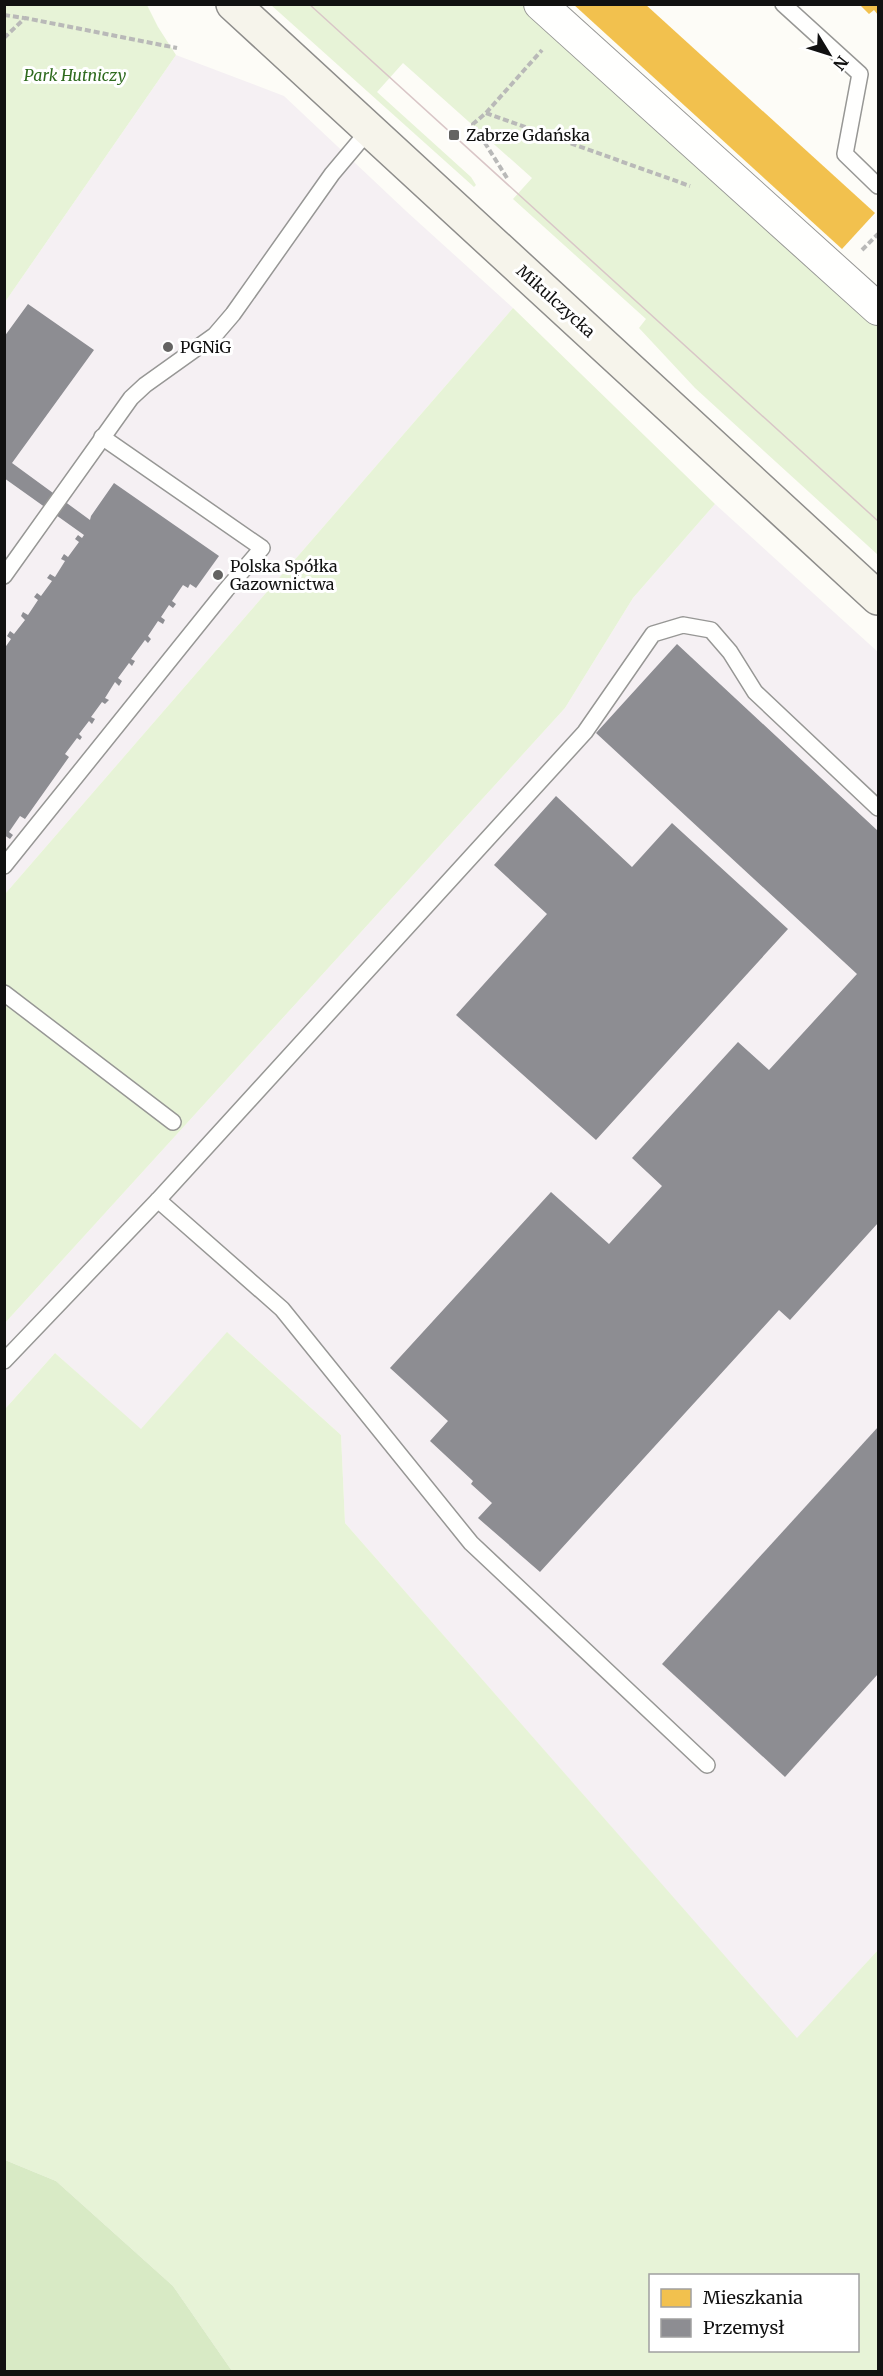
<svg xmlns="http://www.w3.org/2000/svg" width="883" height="2376" font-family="Merriweather,serif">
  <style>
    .industrial { fill: #f5f0f3 }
    .green { fill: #e7f3d7; fill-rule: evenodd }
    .forest { fill: #d8eac5 }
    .homes { fill: #f2c14e }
    .industry { fill: #8d8d92 }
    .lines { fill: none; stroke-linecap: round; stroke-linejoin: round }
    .service-casing { stroke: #979795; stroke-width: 18 }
    .minor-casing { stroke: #979795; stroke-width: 34 }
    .secondary-casing { stroke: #8e8d8b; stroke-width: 36 }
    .path { stroke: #b9b9b8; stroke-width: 4; stroke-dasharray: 6 3; stroke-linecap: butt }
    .service { stroke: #fffffe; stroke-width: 15 }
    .minor { stroke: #fffffe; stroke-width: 32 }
    .secondary { stroke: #f6f4eb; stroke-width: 33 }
    .tram { stroke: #d9c6c7; stroke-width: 1.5 }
    .poi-dot { fill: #646362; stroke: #fff; stroke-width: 2 }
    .labels { text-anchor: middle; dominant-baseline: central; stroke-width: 6; stroke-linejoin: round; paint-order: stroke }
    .park-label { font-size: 16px; font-style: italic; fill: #2f6b1f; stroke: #fff }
    .poi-label { font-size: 16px; fill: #111; stroke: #fff; text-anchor: start }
    .street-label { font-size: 16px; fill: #111; stroke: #fff }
  </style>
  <rect width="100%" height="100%" fill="#fdfcf7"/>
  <!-- industrial -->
  <g class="industrial">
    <polygon points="176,55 284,96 406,211 513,308 5,894 5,302"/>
    <polygon points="715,504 878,652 878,1950 797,2039 345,1523 341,1435 228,1333 141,1430 55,1353 5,1409 5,1323 565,708 633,598"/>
  </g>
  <!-- green -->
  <g class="green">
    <polygon points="5,4 147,5 158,27 176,55 5,302"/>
    <polygon points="271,5 540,5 878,312 878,555 695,388 639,328 646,319 513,199 532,178 403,63 377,92 471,177 476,185 474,187"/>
    <polygon points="513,308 715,504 633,598 565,708 5,1323 5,894"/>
    <path d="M227,1332L341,1435L345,1523L797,2038L878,1950V2371H232L173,2286L56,2181L5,2160V1409L55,1353L141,1429ZM650,2276H858V2350H650Z"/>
  </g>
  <!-- forest -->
  <polygon class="forest" points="5,2160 56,2181 173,2286 232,2371 5,2371"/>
  <!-- homes -->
  <g class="homes">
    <polygon points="573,4 645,4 875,213 842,249"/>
    <polygon points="859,4 878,4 878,15 874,10 869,14"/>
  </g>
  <!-- industry -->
  <g class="industry">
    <polygon points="28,304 94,350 12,463 90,520 91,516 114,483 219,556 196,588 190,584 188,588 183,585 172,601 176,604 173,608 169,605 161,617 165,620 163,624 158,621 148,636 151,639 148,643 145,640 131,659 135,661 132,666 129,663 118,678 122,681 119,686 115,682 105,698 109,700 105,704 102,702 91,717 95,719 92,724 89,721 79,734 82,737 80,740 77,738 65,754 69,757 25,819 20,816 9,832 13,835 10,839 4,835 4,649 11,639 7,636 10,631 14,634 25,620 21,616 23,612 28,615 38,600 34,597 37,593 41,596 52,581 47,578 50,574 55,577 65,561 61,559 64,554 68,557 79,542 75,539 78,535 82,538 84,535 4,478 4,337"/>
    <polygon points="677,644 878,831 878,1223 790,1320 779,1310 540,1572 478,1518 492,1503 471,1484 473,1481 430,1441 448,1421 390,1368 551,1192 609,1244 662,1186 632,1158 738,1042 769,1070 857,974 596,733"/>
    <polygon points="556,796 632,867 672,823 788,929 596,1140 456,1015 547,914 494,865"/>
    <polygon points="878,1427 878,1674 785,1777 662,1664"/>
  </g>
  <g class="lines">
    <defs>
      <g id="service">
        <polyline points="783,4 860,74 845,154 878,186"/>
        <polyline points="4,576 131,398 145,385 215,335 233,314 332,174 369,130"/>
        <polyline points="4,866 226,590 262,548 102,437"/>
        <polyline points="4,993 173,1122"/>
        <polyline points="158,1200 282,1309 471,1543 707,1765"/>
        <polyline points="4,1361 158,1200 585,732 653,634 683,625 711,630 730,652 755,692 878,808"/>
      </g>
      <polyline id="minor" points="540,4 878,309"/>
      <polyline id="secondary" points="233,4 878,598"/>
    </defs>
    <!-- service casing -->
    <use href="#service" class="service-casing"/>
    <!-- minor casing -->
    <use href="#minor" class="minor-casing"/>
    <!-- secondary casing -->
    <use href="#secondary" class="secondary-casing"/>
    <!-- path -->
    <g class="path">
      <polyline points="4,15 24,18"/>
      <polyline points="4,38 25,18 177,48"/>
      <polyline points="486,113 690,186"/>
      <polyline points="507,178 473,124 486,113 542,50"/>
      <polyline points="862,250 878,234"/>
    </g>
    <!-- service -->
    <use href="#service" class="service"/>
    <!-- minor -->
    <use href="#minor" class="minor"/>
    <!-- secondary -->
    <use href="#secondary" class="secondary"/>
    <!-- tram -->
    <polyline class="tram" points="309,4 878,521"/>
  </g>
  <!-- markers -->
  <g class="poi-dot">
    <rect x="448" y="129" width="12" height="12" rx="3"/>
    <circle cx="168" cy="347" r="6"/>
    <circle cx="218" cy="575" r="6"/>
  </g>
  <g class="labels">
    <!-- park labels -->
    <g class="park-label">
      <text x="75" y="75">Park Hutniczy</text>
    </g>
    <!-- poi labels -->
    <g class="poi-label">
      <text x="466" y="135">Zabrze Gdańska</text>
      <text x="180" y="347">PGNiG</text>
      <text x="230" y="566">Polska Spółka<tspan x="230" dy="18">Gazownictwa</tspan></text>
    </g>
    <!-- street labels -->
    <g class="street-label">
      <text transform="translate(556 301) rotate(42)">Mikulczycka</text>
    </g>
  </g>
  <!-- border -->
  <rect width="883" height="2376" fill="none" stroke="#111111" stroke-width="12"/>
  <!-- legend -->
  <rect x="649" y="2274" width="210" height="78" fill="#ffffff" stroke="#a0a0a0" stroke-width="1.5"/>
  <rect x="661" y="2289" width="30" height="18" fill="#f2c14e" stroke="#a0a0a0" stroke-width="1.5"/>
  <text x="703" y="2304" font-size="18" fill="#111111">Mieszkania</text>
  <rect x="661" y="2319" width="30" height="18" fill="#8d8d92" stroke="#a0a0a0" stroke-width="1.5"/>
  <text x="703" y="2334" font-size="18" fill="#111111">Przemysł</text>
  <!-- north arrow -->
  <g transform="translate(829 54) rotate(128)" stroke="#ffffff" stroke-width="4.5" paint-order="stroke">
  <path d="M0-4.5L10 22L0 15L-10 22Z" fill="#111111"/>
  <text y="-9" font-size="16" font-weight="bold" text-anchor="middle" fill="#111111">N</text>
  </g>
</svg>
